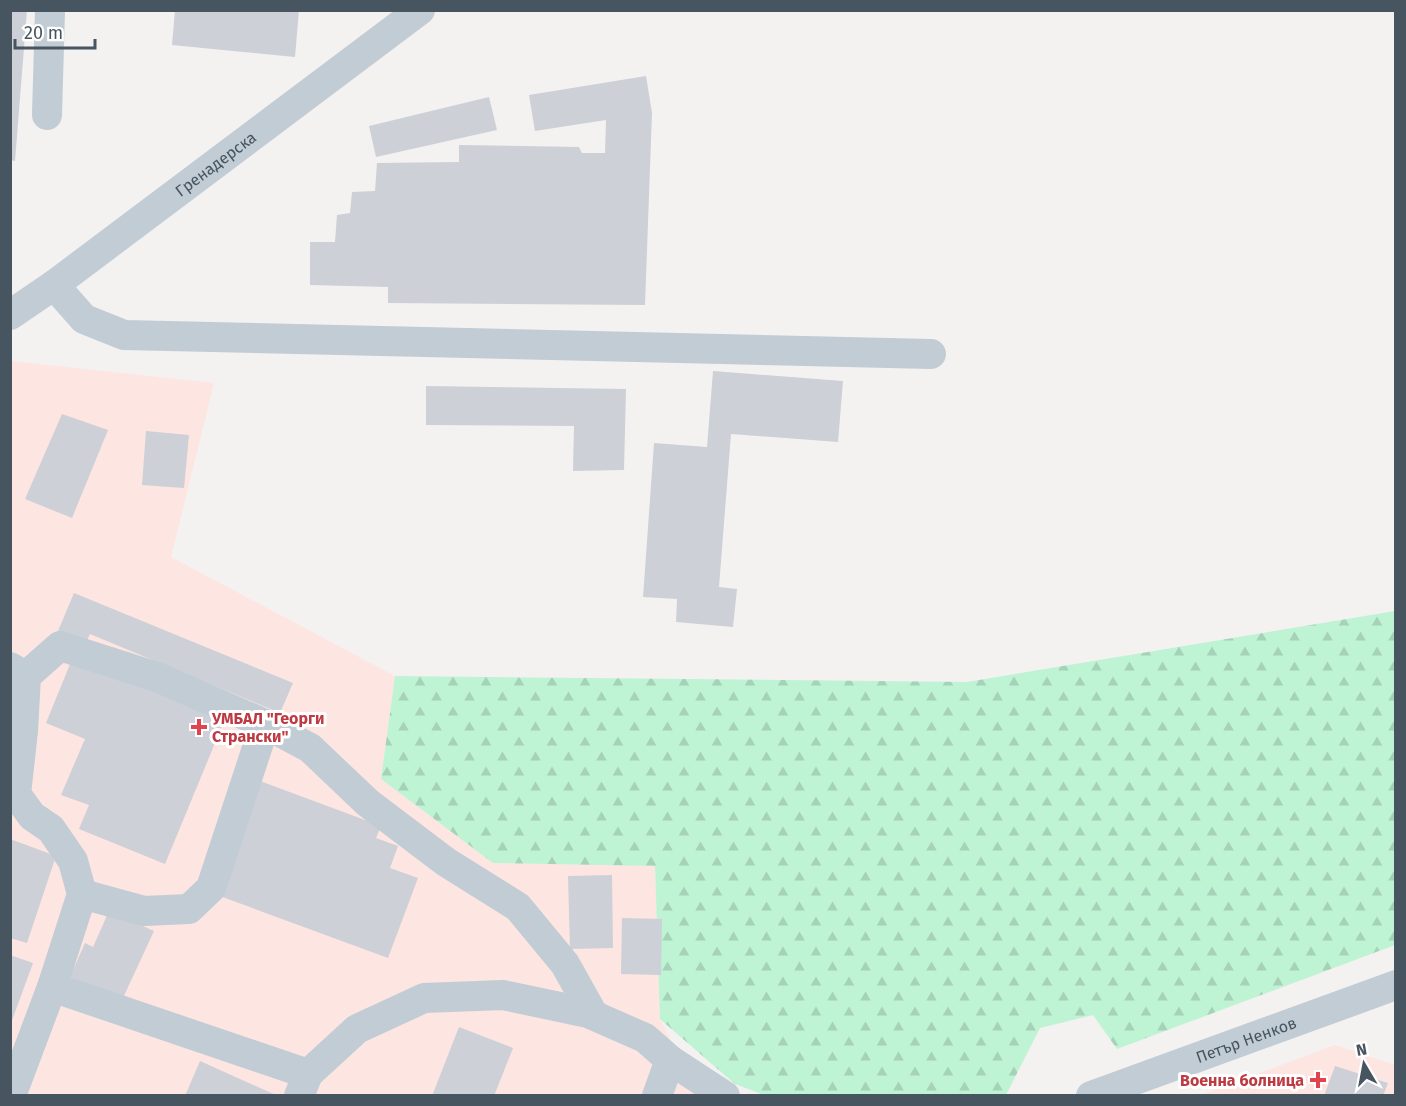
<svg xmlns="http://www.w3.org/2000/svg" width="1406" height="1106" font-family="'Fira Sans',sans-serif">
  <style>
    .medical { fill: #fde5e2 }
    .forest { fill: url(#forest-firs) }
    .building { fill: #cdd0d6 }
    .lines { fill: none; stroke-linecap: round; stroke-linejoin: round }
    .minor { stroke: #c1ccd4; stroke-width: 30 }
    .health-dot { fill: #e0444e; stroke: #fff; stroke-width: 2 }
    .labels { text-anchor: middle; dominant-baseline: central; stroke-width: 6; stroke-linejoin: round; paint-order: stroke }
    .street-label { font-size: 16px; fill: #475561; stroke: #fff }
    .health-label { font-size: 16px; font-weight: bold; fill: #be3a42; stroke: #fff; text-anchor: start }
  </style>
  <defs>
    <pattern id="forest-firs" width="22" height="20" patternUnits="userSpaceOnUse" patternTransform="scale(1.5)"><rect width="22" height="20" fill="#bef3d3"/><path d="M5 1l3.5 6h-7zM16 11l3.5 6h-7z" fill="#a5d2b8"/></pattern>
  </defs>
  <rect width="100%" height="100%" fill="#f4f1f1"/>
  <!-- medical -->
  <g class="medical">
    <polygon points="11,361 214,383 171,557 395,676 381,779 493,863 655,866 660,1019 698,1095 11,1096"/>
    <polygon points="1335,1045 1395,1065 1395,1095 1198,1096"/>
  </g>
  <!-- forest -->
  <polygon class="forest" points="1395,611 1395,945 1117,1049 1093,1015 1040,1028 1006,1095 767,1096 735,1084 660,1019 655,866 493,863 381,779 395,676 967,682"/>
  <!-- building -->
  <g class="building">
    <polygon points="10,10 27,10 15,161 10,160"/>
    <polygon points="175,10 299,10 295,57 172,45"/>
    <polygon points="646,76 652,113 645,305 388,303 388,287 310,285 310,242 335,242 337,215 350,213 352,192 375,191 377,163 459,162 459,145 579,147 582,153 605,153 606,120 535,131 529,95"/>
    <polygon points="489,97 497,130 376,157 369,126"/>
    <polygon points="713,371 843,381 838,442 731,434 719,587 737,589 733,627 676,622 677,599 643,597 654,443 707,447"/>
    <polygon points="426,386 626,389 624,470 573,471 574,426 426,425"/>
    <polygon points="62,414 108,430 72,518 25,499"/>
    <polygon points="146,431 189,435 184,488 142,485"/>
    <polygon points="74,593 293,683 280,713 90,634 86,642 58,631"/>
    <polygon points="75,652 227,714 165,864 79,829 89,805 61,795 85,739 46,723"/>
    <polygon points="260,781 381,826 376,838 398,846 390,868 418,878 388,958 217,895"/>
    <polygon points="10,839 56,856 27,943 10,938"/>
    <polygon points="612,875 613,948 570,949 568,876"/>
    <polygon points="109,911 154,931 122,1000 70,977 85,943 93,947"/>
    <polygon points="622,918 662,919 661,975 621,974"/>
    <polygon points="10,955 33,963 11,1023 10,1023"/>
    <polygon points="459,1027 513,1048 494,1096 432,1096"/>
    <polygon points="200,1061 278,1096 185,1096"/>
    <polygon points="1335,1066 1388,1083 1383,1096 1324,1096"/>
  </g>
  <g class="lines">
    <!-- minor -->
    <g class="minor">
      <polyline points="47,115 50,10"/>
      <polyline points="54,285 84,319 124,335 931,354"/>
      <path id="s1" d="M10,315L54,285L420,10"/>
      <polyline points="10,667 26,676 23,731 16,794 32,816 51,829 73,861 82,894 52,987"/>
      <polyline points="26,676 60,646 157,677 265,724 211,888 189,909 144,911 82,894"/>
      <polyline points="265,724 310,748 368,803 446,862 518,907 565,964 593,1014"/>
      <polyline points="11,1096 52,987 308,1074"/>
      <polyline points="299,1096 308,1074 357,1029 424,998 503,995 588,1013 645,1038 670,1060 725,1096"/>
      <polyline points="657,1096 670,1060"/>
      <path id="s2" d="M1091,1096L1396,985"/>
    </g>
  </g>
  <!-- markers -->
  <g class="health-dot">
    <path d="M196 718h6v6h6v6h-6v6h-6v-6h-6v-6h6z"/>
    <path d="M1315 1071h6v6h6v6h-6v6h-6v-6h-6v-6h6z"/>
  </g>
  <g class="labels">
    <!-- street labels -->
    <g class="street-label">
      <text stroke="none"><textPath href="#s1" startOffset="255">Гренадерска</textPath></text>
      <text stroke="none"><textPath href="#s2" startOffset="165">Петър Ненков</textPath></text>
    </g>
    <!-- health labels -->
    <g class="health-label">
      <text x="212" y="718">УМБАЛ "Георги<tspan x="212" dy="18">Странски"</tspan></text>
      <text x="1304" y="1080" text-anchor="end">Военна болница</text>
    </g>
  </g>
  <!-- border -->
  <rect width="1406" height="1106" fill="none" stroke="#475561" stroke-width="24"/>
  <!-- north arrow -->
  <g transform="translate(1364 1064) rotate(350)" stroke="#ffffff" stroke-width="4.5" paint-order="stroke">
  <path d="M0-4.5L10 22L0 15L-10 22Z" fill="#475561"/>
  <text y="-9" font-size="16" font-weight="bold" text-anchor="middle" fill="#475561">N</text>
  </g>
  <!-- scale -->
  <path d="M15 39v9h80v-9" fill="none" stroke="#475561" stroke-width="3"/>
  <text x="24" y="39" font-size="18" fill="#475561" stroke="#ffffff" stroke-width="4.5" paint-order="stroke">20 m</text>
</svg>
